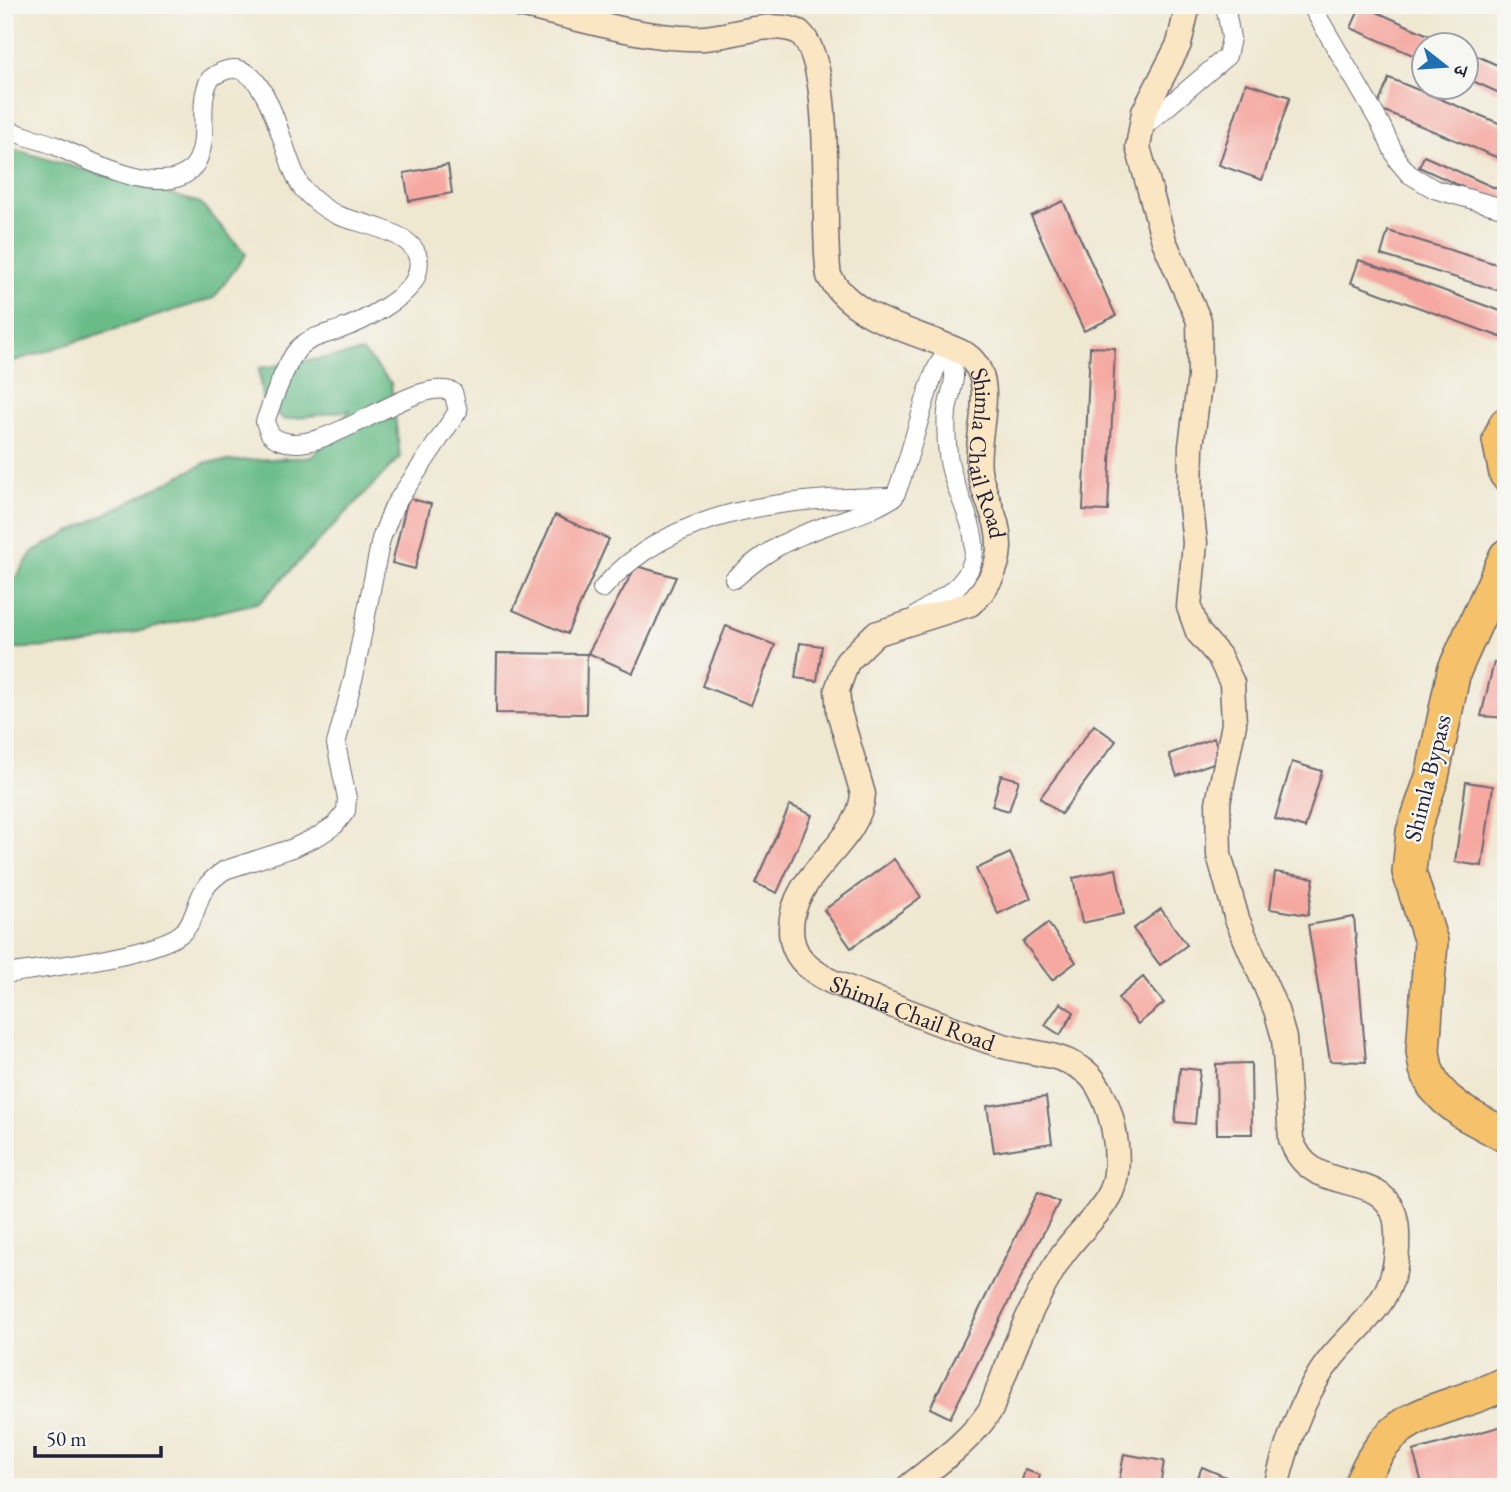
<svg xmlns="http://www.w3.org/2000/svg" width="1511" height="1492" font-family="'EB Garamond','Noto Serif Devanagari',serif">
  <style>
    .forest { fill: #69bc88; stroke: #466f62; stroke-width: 2 }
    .building { fill: #f5a9a1 }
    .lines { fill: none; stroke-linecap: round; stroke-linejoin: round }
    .street-casing { stroke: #6a6770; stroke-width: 20 }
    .secondary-casing { stroke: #6a6770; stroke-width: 27 }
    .highway-casing { stroke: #6a6770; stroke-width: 36 }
    .street { stroke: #fff; stroke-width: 18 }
    .secondary { stroke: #fbe6c4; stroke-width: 24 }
    .highway { stroke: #f5c16b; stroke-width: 33 }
    .labels { text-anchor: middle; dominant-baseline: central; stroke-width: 5; stroke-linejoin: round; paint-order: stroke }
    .street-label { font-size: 24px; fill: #22223b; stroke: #f6f6f2 }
  </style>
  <rect width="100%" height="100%" fill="#f6f6f2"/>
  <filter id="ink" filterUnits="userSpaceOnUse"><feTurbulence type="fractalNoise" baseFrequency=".0143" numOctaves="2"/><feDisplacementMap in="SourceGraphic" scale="14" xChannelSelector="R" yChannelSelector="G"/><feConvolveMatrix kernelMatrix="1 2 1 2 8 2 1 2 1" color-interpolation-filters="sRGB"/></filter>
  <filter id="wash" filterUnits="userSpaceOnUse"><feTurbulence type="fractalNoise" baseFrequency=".00686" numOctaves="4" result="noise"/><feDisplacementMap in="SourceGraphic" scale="28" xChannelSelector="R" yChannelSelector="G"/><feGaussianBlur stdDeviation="1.57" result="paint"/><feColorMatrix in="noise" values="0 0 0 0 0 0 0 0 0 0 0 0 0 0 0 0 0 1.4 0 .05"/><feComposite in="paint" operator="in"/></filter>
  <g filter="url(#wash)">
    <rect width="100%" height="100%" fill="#efe8d1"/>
    <!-- forest -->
    <g class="forest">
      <polygon points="5,147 200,203 246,254 214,298 5,364"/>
      <polygon points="363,352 391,383 400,457 260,602 78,646 5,649 5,595 33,551 207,462 312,457 350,410 284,420 262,399 259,368"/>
    </g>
    <g id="blocks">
      <!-- building -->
      <g class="building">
        <polygon points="1361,5 1453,46 1424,46 1424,60 1351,28"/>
        <polygon points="1466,51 1506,69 1506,96 1466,78"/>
        <polygon points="1389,78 1506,126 1506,161 1377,108"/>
        <polygon points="1246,83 1290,97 1262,180 1219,165"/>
        <polygon points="1424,156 1506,193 1506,207 1419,167"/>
        <polygon points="448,165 452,193 409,201 404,173"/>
        <polygon points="1063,201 1116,316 1084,331 1031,216"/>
        <polygon points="1388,231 1506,267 1506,293 1381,255"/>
        <polygon points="1359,260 1506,313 1506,339 1351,283"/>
        <polygon points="1090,347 1115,348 1108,511 1083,510"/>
        <polygon points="408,498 431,504 415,569 392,563"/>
        <polygon points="555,515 609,539 567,634 513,610"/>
        <polygon points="636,566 676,577 633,673 588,653"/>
        <polygon points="726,626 775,645 751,705 702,686"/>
        <polygon points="800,643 822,646 817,681 795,678"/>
        <polygon points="497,653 587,654 586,714 496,713"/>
        <polygon points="1494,662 1506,667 1506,718 1481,716"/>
        <polygon points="1094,725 1116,741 1061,814 1040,798"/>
        <polygon points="1214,738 1222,760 1177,776 1169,754"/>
        <polygon points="1292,762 1322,771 1305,828 1275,819"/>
        <polygon points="1001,775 1019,780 1009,811 992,806"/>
        <polygon points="1466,782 1493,786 1482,866 1455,862"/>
        <polygon points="790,805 812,815 777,893 755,883"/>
        <polygon points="1010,853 1031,898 998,914 976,869"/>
        <polygon points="894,859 921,897 851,948 824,910"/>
        <polygon points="1116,869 1124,914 1082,923 1073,878"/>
        <polygon points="1275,872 1314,878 1308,915 1270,909"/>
        <polygon points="1161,909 1187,945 1160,965 1133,929"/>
        <polygon points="1354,917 1366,1062 1330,1061 1308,925"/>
        <polygon points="1048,923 1076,962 1052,980 1023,942"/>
        <polygon points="1143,977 1164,1003 1138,1024 1118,998"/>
        <polygon points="1060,1003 1074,1012 1060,1035 1045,1025"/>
        <polygon points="1251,1063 1252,1134 1217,1134 1216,1064"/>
        <polygon points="1180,1068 1200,1070 1195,1124 1175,1122"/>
        <polygon points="1046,1097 1052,1143 994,1152 987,1106"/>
        <polygon points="1038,1192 1059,1202 950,1418 930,1408"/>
        <polygon points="1506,1425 1506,1479 1478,1487 1423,1487 1413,1451"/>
        <polygon points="1124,1454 1164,1461 1160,1487 1118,1487"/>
        <polygon points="1202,1467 1226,1477 1222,1487 1194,1487"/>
        <polygon points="1025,1470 1040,1475 1037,1487 1020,1487"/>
      </g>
    </g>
  </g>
  <g filter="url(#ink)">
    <use href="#blocks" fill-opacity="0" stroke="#6a6770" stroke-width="2"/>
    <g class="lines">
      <defs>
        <g id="street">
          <polyline points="1311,5 1381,125 1398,161 1409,174 1434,189 1506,209"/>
          <path d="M5,128C22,137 40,139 56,146C88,160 171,204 196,163C211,137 196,105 210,79C269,32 281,164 303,189C313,200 324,209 337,215C363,226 430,232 417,274C411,297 362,322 341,329C328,334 308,337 298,349C285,364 272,402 265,422L270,434C312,473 411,373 453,392L458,411L394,506L381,539L354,676L336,744L347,798L346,811L335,825L320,835L293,848L225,870C191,892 203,909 184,931C163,954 40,969 5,974"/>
          <polyline points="1139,131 1227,56 1231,38 1225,5"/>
          <path d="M734,579C753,563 770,549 793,539C826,523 863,517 894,497C908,473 930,364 944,358L952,364C958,379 949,395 947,411C946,425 946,440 948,454C952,500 1000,548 955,588C943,598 928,606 916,616"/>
          <path d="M602,589C672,507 793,497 894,497"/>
        </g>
        <g id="secondary">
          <path id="s1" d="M520,5C575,17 649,41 704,38C733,36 772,19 799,32C837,64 820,224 829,276C855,323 920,331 965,354C1001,378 974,435 979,470C983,498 1000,516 999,548C998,570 986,590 970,604L875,634L847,662L837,690L839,712L863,794C859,847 791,871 791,929C791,956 808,969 830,981C887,1003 943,1026 1000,1045C1029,1054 1061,1052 1086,1072C1112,1093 1125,1162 1111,1192C1100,1215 1077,1233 1062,1255C1031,1303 1011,1355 991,1409C970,1442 938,1463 908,1487"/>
          <path d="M1188,5L1179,44L1144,112L1138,147L1164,241L1199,321L1200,377L1191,446L1190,498L1195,543L1189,607L1198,632L1219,656L1232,683L1234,724L1218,803L1219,855L1237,919L1276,1010L1284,1038L1291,1139C1310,1199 1380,1166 1395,1217C1398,1228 1397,1239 1397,1249C1394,1316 1344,1329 1315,1382C1296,1415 1285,1450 1276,1487"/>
        </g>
        <g id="highway">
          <polyline points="1506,424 1499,440 1506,474"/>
          <polyline points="1506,556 1454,671 1432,777 1413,832 1409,872 1431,942 1423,1051 1426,1069 1434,1086 1446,1099 1464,1113 1506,1136"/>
          <path d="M1360,1487C1391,1404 1438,1417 1506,1383"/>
        </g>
      </defs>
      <!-- street casing -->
      <use href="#street" class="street-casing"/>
      <!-- secondary casing -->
      <use href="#secondary" class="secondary-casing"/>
      <!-- highway casing -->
      <use href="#highway" class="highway-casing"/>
      <!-- street -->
      <use href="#street" class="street"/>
      <!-- secondary -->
      <use href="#secondary" class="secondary"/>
      <!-- highway -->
      <use href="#highway" class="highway"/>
    </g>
  </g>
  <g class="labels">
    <!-- street labels -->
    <g class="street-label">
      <text stroke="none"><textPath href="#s1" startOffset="800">Shimla Chail Road</textPath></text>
      <text transform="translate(1427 778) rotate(-76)">Shimla Bypass</text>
      <text stroke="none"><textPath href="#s1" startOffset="1552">Shimla Chail Road</textPath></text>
    </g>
  </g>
  <!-- margin -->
  <rect width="1511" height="1492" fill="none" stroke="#f6f6f2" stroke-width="28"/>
  <!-- north arrow -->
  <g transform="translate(1445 66) rotate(107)"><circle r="33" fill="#f6f6f2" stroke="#a1a1a9" stroke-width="2"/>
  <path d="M0-5L12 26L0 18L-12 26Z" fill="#1f6fb2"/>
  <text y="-10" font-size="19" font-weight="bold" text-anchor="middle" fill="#22223b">उ</text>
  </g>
  <!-- scale -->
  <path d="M35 1446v10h126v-10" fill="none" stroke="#22223b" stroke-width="3.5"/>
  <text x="46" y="1446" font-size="21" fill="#22223b" stroke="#f6f6f2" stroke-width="5" paint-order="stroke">50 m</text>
</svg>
